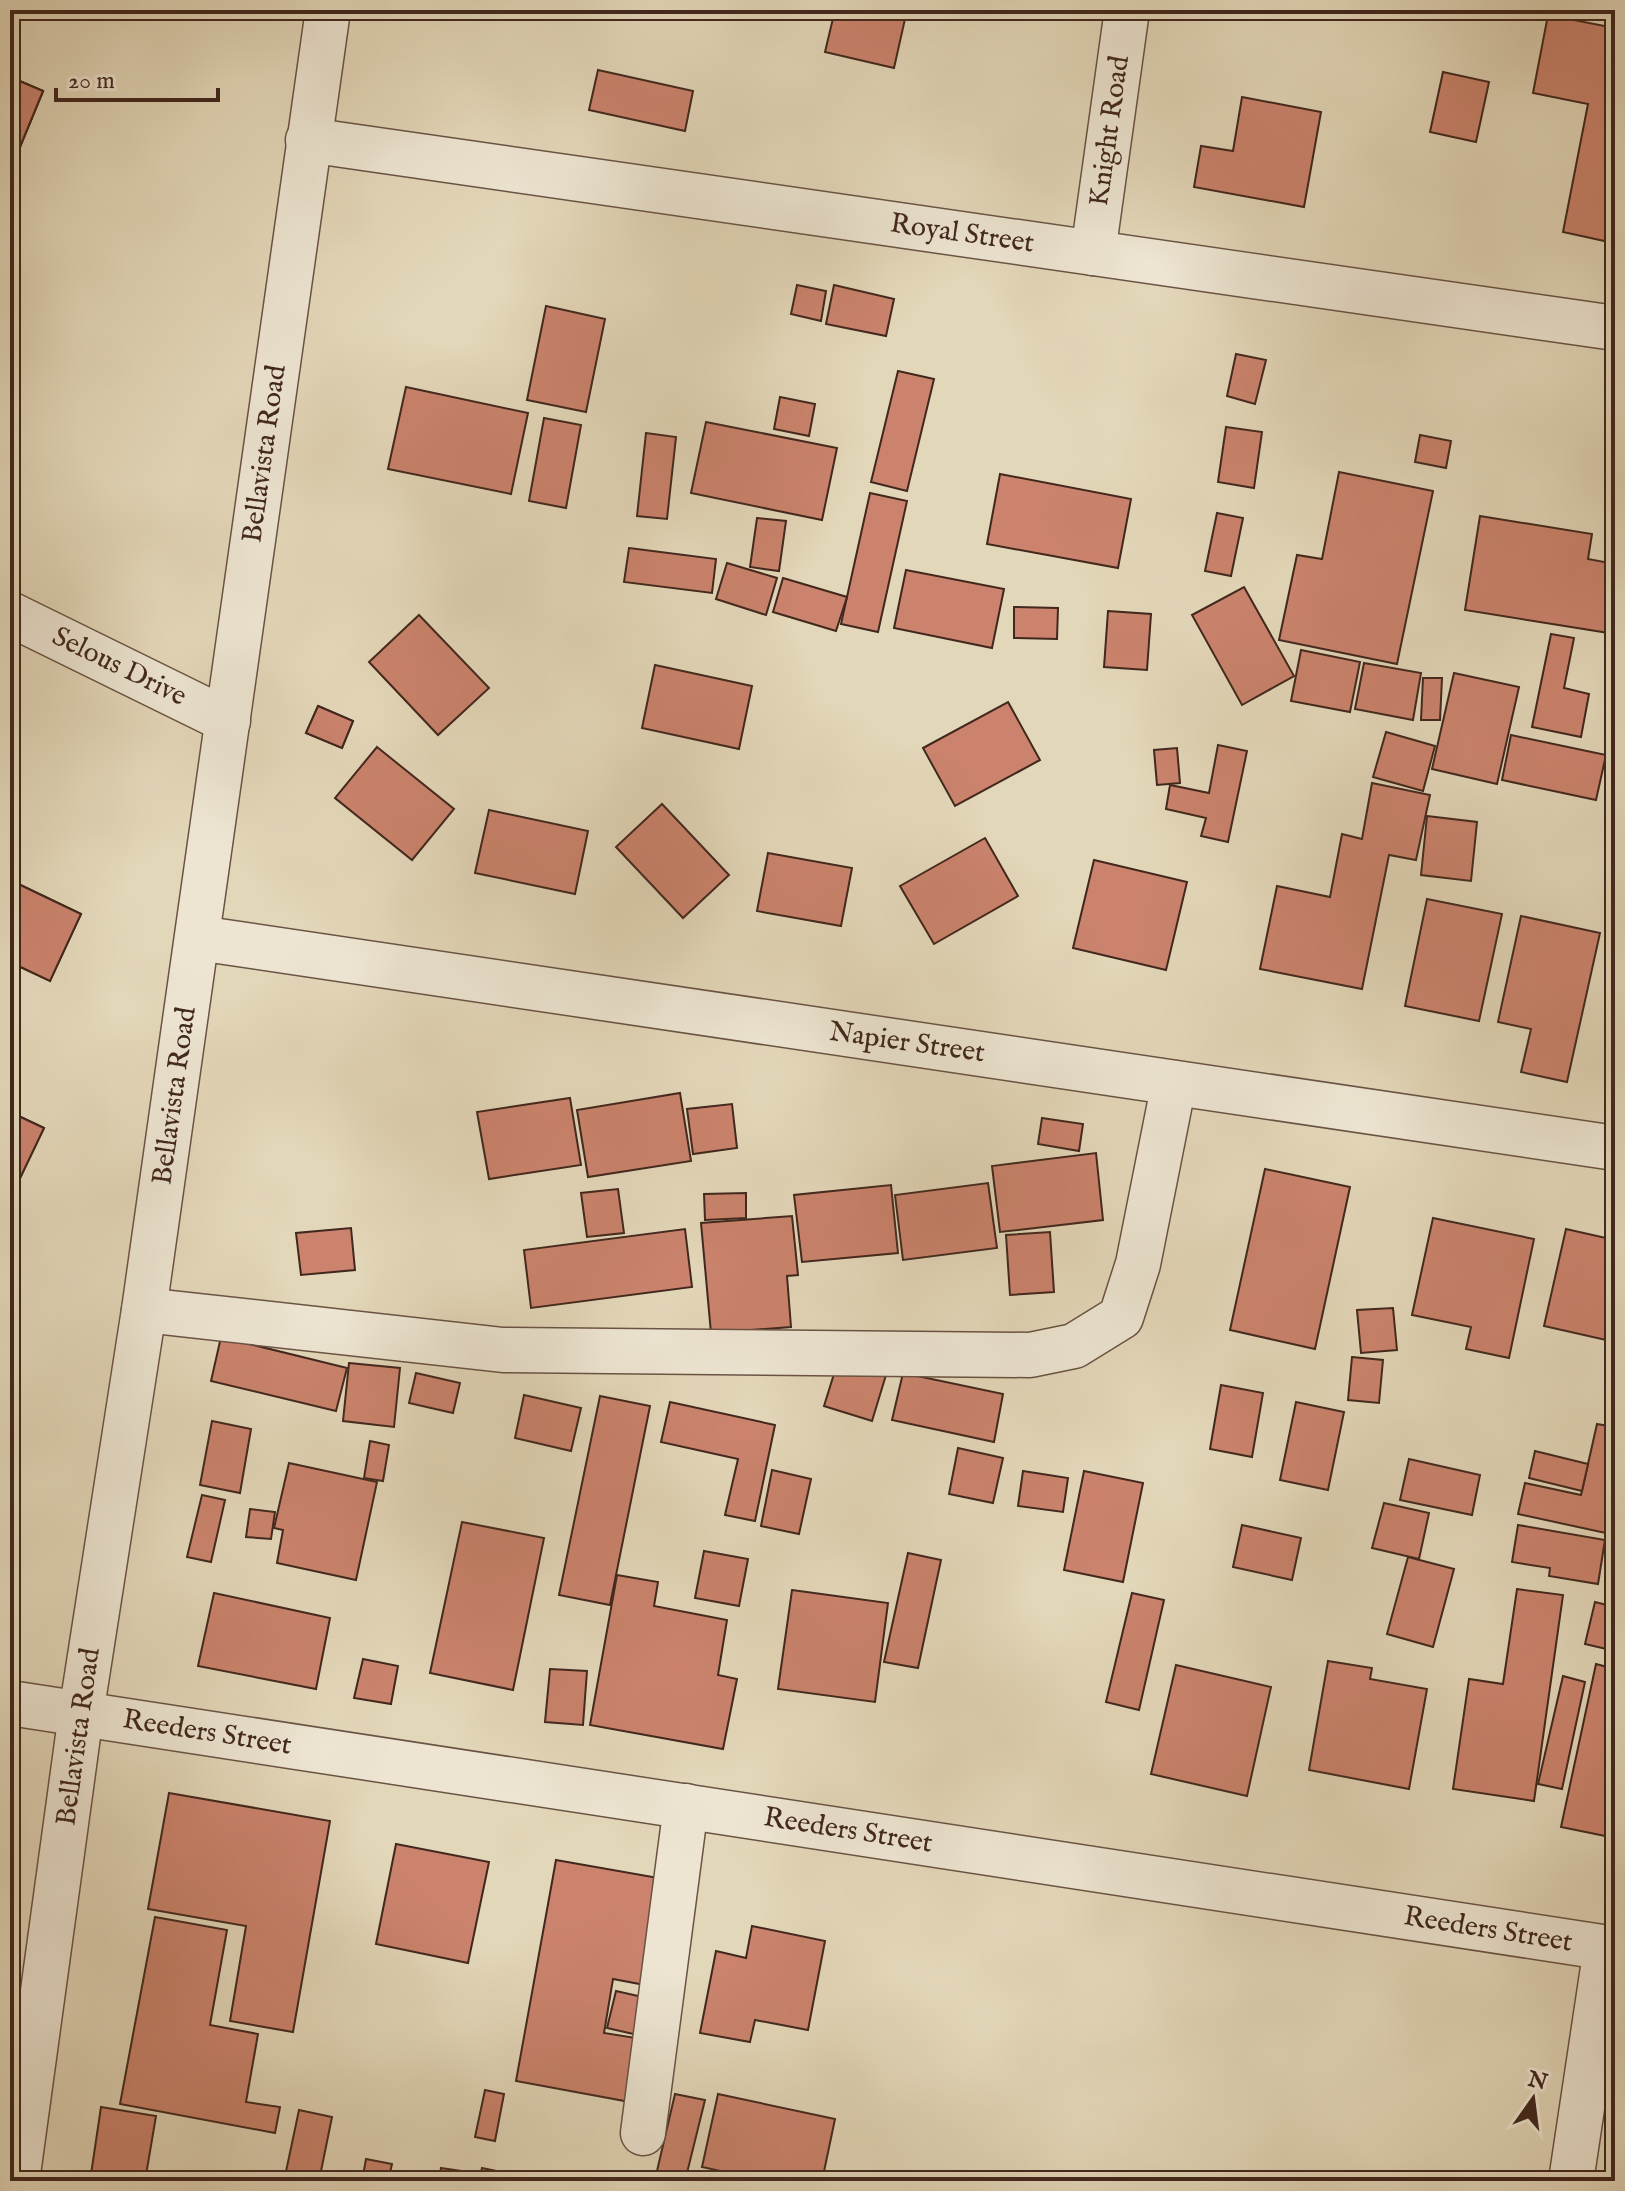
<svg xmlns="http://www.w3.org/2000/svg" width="1625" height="2191" font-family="'IM FELL English',serif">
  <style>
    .building { fill: #cb836d; stroke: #41271d; stroke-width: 2 }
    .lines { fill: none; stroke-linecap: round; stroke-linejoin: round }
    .minor-casing { stroke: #6a5344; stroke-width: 47 }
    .minor { stroke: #ede5d2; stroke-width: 44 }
    .labels { text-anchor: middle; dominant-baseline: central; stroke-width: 6; stroke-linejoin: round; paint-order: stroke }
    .street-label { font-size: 28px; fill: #41271d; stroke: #ede5d2 }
  </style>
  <rect width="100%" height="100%" fill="#e3d7b9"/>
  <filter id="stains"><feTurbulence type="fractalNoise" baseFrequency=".0025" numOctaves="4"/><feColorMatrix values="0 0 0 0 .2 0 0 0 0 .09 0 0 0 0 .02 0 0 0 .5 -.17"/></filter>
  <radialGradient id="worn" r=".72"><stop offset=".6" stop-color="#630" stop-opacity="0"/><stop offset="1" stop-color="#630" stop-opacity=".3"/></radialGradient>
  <!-- building -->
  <g class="building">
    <polygon points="835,10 907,10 894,68 825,52"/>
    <polygon points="1548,15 1615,28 1615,213 1609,242 1563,232 1588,104 1533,93"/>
    <polygon points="598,70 693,91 685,131 589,110"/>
    <polygon points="1443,72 1489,82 1476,142 1430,132"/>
    <polygon points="10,77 43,91 10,171"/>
    <polygon points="10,77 43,91 10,171"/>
    <polygon points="10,77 43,91 10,171"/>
    <polygon points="10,77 43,91 10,171"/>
    <polygon points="1242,97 1321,112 1304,207 1194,187 1201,146 1233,151"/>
    <polygon points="797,285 826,291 821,321 791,314"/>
    <polygon points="834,285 894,299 886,336 826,324"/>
    <polygon points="546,306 605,319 586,412 527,400"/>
    <polygon points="1236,354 1266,360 1255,404 1227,396"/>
    <polygon points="898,371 934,379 907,491 871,482"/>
    <polygon points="406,387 528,413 511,494 388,469"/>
    <polygon points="780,397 815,404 809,436 774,429"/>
    <polygon points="544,418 581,425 566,508 529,501"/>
    <polygon points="706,422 837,448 822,520 691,493"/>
    <polygon points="1226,427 1262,432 1254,488 1218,482"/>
    <polygon points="646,433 676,437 667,519 637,516"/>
    <polygon points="1420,435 1451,441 1446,468 1415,462"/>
    <polygon points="1339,472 1433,491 1397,664 1279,640 1297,555 1322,559"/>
    <polygon points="1000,474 1131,499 1118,568 987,544"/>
    <polygon points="870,493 907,501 878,632 841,624"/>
    <polygon points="1217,513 1243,518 1231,576 1205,571"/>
    <polygon points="1480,516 1592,534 1588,559 1615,564 1615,634 1465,610"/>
    <polygon points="757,518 786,521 779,571 750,567"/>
    <polygon points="629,548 716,559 712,593 624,582"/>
    <polygon points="727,563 777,578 766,615 716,599"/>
    <polygon points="906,570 1004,589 992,648 894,628"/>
    <polygon points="783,578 847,597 836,631 773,612"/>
    <polygon points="1244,587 1294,676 1242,705 1192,615"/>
    <polygon points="1014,607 1058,608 1057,639 1014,638"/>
    <polygon points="1108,611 1151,614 1147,670 1104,667"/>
    <polygon points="419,615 489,688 438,735 369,662"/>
    <polygon points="1551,634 1574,638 1564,688 1589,694 1581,737 1532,727"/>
    <polygon points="1301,650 1360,662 1350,712 1291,701"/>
    <polygon points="1364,663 1421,673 1413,720 1355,709"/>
    <polygon points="655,665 752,686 739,749 642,728"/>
    <polygon points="1454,673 1519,687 1497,784 1432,769"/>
    <polygon points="1423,678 1442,678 1440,720 1421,720"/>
    <polygon points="1008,702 1040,760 955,806 923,748"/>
    <polygon points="318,706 353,721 342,748 306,733"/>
    <polygon points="318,706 353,721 342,748 306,733"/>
    <polygon points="1386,732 1435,746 1423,791 1373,777"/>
    <polygon points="1511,735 1606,755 1596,800 1502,780"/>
    <polygon points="1218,745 1247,751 1228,842 1201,836 1206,818 1166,809 1170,785 1209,793"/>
    <polygon points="377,747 454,809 412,860 335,798"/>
    <polygon points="1177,748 1180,783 1157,785 1154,750"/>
    <polygon points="1372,783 1430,795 1416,860 1389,855 1362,989 1260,969 1277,886 1330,897 1342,834 1362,839"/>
    <polygon points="662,804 729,875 683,918 616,847"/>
    <polygon points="489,810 588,831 575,894 475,873"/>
    <polygon points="1427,816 1477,822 1471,881 1421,875"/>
    <polygon points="985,838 1018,896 934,944 900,886"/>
    <polygon points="768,853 852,868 841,926 757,911"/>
    <polygon points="1094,860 1187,882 1166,970 1073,948"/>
    <polygon points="10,880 81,914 50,981 10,962"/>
    <polygon points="10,880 81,914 50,981 10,962"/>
    <polygon points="1427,899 1502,914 1479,1021 1405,1006"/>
    <polygon points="1521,916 1600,933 1567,1082 1521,1072 1531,1029 1498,1022"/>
    <polygon points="1615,1003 1615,1042 1607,1041"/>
    <polygon points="680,1093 691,1161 588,1177 577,1110"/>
    <polygon points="570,1098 581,1165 489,1179 477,1112"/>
    <polygon points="732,1104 737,1148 693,1154 687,1109"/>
    <polygon points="10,1112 44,1128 12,1195 10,1194"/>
    <polygon points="10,1112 44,1128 12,1195 10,1194"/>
    <polygon points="1042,1118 1083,1124 1079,1151 1038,1144"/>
    <polygon points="1096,1153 1103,1220 1000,1232 992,1166"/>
    <polygon points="1265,1169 1350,1187 1315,1349 1230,1330"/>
    <polygon points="988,1183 997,1248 903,1260 895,1195"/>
    <polygon points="891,1185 898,1253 802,1262 794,1195"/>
    <polygon points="618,1189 624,1233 587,1237 581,1193"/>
    <polygon points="746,1193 746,1218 705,1220 704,1194"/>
    <polygon points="792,1216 798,1275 787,1276 791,1327 711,1333 701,1223"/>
    <polygon points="1433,1218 1534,1239 1509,1358 1466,1349 1471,1327 1412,1315"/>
    <polygon points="351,1228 355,1270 301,1275 296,1233"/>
    <polygon points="685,1229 692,1287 531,1308 524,1250"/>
    <polygon points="1566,1229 1615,1240 1615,1342 1544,1326"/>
    <polygon points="1050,1232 1054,1292 1010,1295 1006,1235"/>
    <polygon points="1393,1308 1397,1350 1361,1353 1357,1310"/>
    <polygon points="221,1337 347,1368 336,1411 211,1381"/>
    <polygon points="1352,1357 1383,1360 1379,1403 1348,1400"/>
    <polygon points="838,1361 886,1375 872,1421 824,1406"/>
    <polygon points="349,1363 400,1368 394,1427 343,1421"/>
    <polygon points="416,1373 460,1383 453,1413 409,1403"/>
    <polygon points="903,1373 1003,1394 994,1442 892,1420"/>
    <polygon points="1221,1385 1263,1393 1252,1457 1210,1449"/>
    <polygon points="524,1395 581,1408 571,1451 515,1438"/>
    <polygon points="600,1396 650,1406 610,1605 559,1595"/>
    <polygon points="670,1402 775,1425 755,1521 725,1515 738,1459 661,1442"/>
    <polygon points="1296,1402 1344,1412 1328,1490 1280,1480"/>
    <polygon points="212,1421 251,1429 240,1493 200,1485"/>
    <polygon points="1597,1424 1615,1427 1615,1535 1518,1514 1525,1483 1581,1495"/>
    <polygon points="370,1441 389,1445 383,1481 364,1478"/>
    <polygon points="958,1448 1003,1458 993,1503 949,1494"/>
    <polygon points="1535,1451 1588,1464 1582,1491 1529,1478"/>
    <polygon points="1409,1459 1480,1475 1472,1515 1400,1500"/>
    <polygon points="289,1463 377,1482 356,1580 277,1563 283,1530 274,1528"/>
    <polygon points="772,1470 811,1479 799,1534 761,1526"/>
    <polygon points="1023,1471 1068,1478 1063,1512 1018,1506"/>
    <polygon points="1084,1471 1143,1483 1123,1582 1064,1570"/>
    <polygon points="202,1495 225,1500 211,1562 187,1557"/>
    <polygon points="1384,1503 1429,1513 1419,1559 1372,1548"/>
    <polygon points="250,1509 275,1512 271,1539 246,1537"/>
    <polygon points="462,1522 544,1538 513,1690 430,1673"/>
    <polygon points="1242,1525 1301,1538 1292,1580 1233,1567"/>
    <polygon points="1518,1525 1605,1540 1598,1584 1549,1576 1550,1568 1512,1562"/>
    <polygon points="704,1551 748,1559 739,1606 695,1598"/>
    <polygon points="908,1553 941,1560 918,1668 884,1662"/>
    <polygon points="1408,1557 1454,1569 1433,1647 1387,1634"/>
    <polygon points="617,1575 658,1582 654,1606 727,1620 718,1675 737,1679 723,1749 590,1725"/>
    <polygon points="1517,1589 1563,1595 1534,1801 1453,1789 1469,1679 1503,1684"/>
    <polygon points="792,1590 888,1603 875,1702 778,1689"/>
    <polygon points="214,1593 330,1618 316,1689 198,1666"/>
    <polygon points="1132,1593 1164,1600 1139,1710 1106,1702"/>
    <polygon points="1595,1602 1615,1607 1615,1651 1585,1644"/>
    <polygon points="363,1659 398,1666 391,1704 354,1698"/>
    <polygon points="1328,1661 1372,1668 1370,1679 1427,1689 1409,1789 1309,1770"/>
    <polygon points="1596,1664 1615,1669 1615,1749 1612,1761 1615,1761 1615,1838 1561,1827"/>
    <polygon points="1176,1665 1271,1687 1247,1796 1151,1774"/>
    <polygon points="550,1669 587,1671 583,1725 545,1722"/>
    <polygon points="1563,1676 1585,1682 1562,1789 1538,1784"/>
    <polygon points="169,1793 330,1821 293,2032 230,2021 246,1926 148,1909"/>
    <polygon points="396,1844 489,1862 468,1963 376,1944"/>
    <polygon points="556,1860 664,1879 645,1985 613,1979 604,2033 642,2039 630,2102 516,2081"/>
    <polygon points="155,1917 227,1930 210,2025 258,2034 246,2102 280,2107 275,2133 120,2104"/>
    <polygon points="752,1926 825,1941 808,2030 755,2020 750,2042 700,2033 716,1951 746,1958"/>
    <polygon points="616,1991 660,2001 651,2038 607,2028"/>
    <polygon points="485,2090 504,2094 495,2141 475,2137"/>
    <polygon points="675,2094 705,2100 686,2177 657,2171"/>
    <polygon points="718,2094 835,2119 822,2181 766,2181 702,2167"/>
    <polygon points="101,2107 156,2116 145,2181 90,2181"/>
    <polygon points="299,2110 332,2117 319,2181 284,2181"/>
    <polygon points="366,2159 392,2164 388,2181 362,2181"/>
    <polygon points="441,2168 469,2172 467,2181 439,2181"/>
    <polygon points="482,2168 531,2178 530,2181 479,2181"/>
  </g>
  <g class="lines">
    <defs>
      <g id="minor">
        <polyline points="308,140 1615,328"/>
        <polyline points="1093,253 1127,10"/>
        <polyline points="10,614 228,721"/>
        <polyline points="198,938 1615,1148"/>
        <polyline points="144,1310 503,1350 1030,1355 1074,1346 1121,1317 1138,1264 1174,1083"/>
        <polyline points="10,1703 1615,1949"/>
        <polyline points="643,2133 686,1806"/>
        <polyline points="17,2181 81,1714 144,1310 328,10"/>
        <polyline points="1571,2181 1606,1948"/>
      </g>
    </defs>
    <!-- minor casing -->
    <use href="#minor" class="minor-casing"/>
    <!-- minor -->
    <use href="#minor" class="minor"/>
  </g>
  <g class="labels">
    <!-- street labels -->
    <g class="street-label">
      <text transform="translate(1110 131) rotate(-82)">Knight Road</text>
      <text transform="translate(962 234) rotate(8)">Royal Street</text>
      <text transform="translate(265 454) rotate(-82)">Bellavista Road</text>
      <text transform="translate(119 667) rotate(26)">Selous Drive</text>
      <text transform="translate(907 1043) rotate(8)">Napier Street</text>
      <text transform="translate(175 1096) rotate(-82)">Bellavista Road</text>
      <text transform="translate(207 1733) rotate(9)">Reeders Street</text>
      <text transform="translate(79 1737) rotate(-82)">Bellavista Road</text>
      <text transform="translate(848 1831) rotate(9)">Reeders Street</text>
      <text transform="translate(1488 1930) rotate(9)">Reeders Street</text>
    </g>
  </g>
  <!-- margin -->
  <rect width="1625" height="2191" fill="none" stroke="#e3d7b9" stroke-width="40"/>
  <rect x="12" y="12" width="1601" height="2167" fill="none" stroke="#41271d" stroke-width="4"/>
  <rect x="20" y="20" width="1585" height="2151" fill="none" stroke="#41271d" stroke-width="2"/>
  <!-- north arrow -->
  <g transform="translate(1533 2099) rotate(14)" stroke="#ede5d2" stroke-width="6" paint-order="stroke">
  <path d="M0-6L14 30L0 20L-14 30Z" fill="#41271d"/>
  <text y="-12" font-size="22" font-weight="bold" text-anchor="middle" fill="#41271d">N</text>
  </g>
  <!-- scale -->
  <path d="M56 88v12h162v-12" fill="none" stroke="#41271d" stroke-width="4"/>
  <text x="68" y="88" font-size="24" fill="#41271d" stroke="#ede5d2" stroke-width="6" paint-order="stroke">20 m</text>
  <rect width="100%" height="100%" filter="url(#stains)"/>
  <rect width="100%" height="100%" fill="url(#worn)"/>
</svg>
